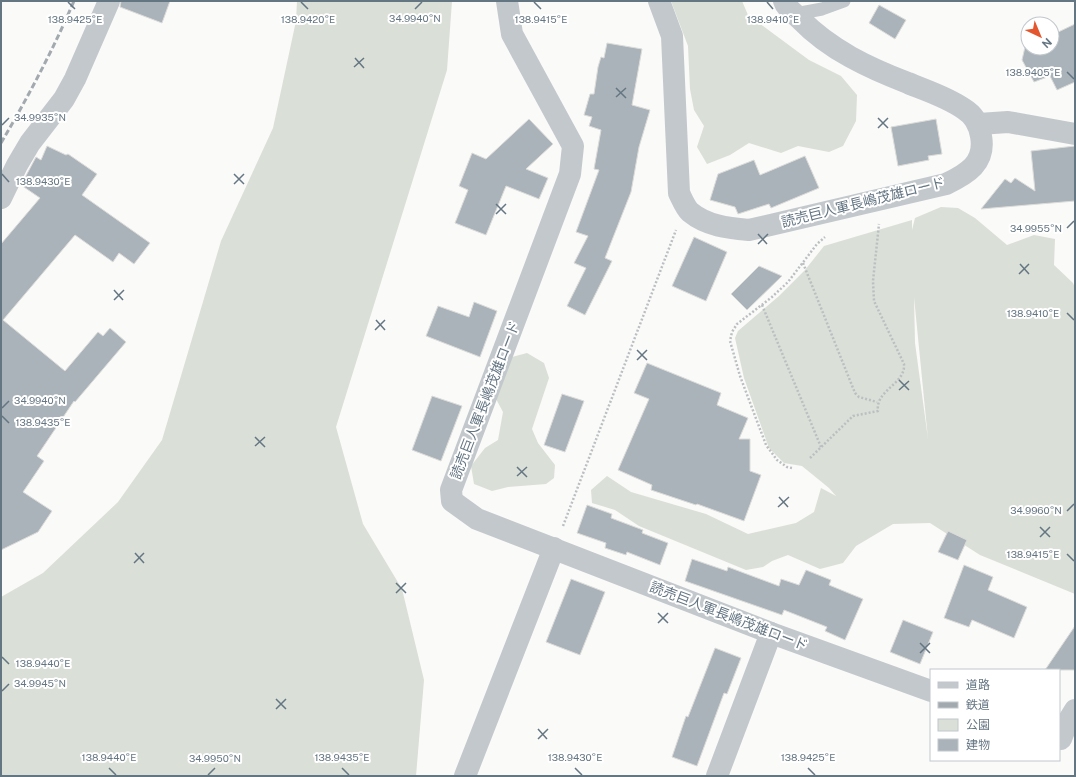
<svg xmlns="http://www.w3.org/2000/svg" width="1076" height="777" font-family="'Public Sans','Noto Sans JP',sans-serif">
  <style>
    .green { fill: #dadfd7; fill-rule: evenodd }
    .building { fill: #aab3b9; stroke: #dcdcda }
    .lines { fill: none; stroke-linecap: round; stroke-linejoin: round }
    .path { stroke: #bbbfc2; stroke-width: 2.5; stroke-dasharray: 2 2; stroke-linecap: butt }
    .lane { stroke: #c3c8cc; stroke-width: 13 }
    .street { stroke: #c3c8cc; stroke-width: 22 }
    .rail { stroke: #a2aab0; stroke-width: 3; stroke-dasharray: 6 3; stroke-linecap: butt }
    .ticks { fill: none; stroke: #657683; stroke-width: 1.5 }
    .labels { text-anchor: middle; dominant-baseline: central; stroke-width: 4; stroke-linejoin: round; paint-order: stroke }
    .street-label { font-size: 14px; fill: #657683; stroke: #fff }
    .ticks-label { font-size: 10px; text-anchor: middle; fill: #657683; stroke: #fff; stroke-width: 4; stroke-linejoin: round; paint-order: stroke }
  </style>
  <rect width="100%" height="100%" fill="#fafaf8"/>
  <!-- green -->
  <g class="green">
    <polygon points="297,1 452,1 447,70 336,427 363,524 402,589 424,680 416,776 1,776 1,597 43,573 118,502 162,440 221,241 273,128 296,21"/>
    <polygon points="671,1 742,1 748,15 809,60 841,76 857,95 856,121 843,146 829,152 798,146 781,153 749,143 730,155 707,164 697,147 704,126 694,110 690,89 688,46"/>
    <path d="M941,207L958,208L975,218L1007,245L1034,235L1055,239L1054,265L1073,283L1075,288V594L980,555L930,523L893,524L856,546L843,563L820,569L788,555L772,561L763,567L746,570L639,526L615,510L592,503L591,490L607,476L631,492L706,514L748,534L796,523L814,512L821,488L836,496L829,488L802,466L784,463L769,448L744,378L735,338L738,331L779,296L805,270L824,246L912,220V230L915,218ZM914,297L928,439L915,343Z"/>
    <polygon points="527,353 544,363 549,378 532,429 538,443 555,465 554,478 546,484 508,487 492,491 474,484 471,466 485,448 498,440 503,412 496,399 512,357"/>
  </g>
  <!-- building -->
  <g class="building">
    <polygon points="121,1 170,1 162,23 120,7"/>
    <polygon points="879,5 906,20 895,39 869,23"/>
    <polygon points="1075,24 1075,82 1057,90 1050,76 1034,82 1022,60 1025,47 1052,48 1052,35"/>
    <polygon points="607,43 642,49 632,105 650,110 639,147 631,192 605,258 612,261 585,315 567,306 586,268 574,263 588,236 576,232 599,170 594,169 601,130 589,126 592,117 584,115 590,94 594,94 598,67 601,57 604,58"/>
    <polygon points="529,119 553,144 526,169 548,178 539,199 506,186 486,235 455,223 468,190 459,186 472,153 486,159"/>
    <polygon points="936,119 942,154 928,156 929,160 898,166 891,127"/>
    <polygon points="47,146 66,155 68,154 97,174 82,195 150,243 134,264 119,253 113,262 75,235 3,320 65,371 98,332 103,336 110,328 126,342 75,402 74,401 37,456 44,461 23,492 52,511 38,532 1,550 1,244 40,198 21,185 36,157 41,160"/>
    <polygon points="1075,146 1075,201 981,209 1005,179 1011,183 1015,178 1035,191 1031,151"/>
    <polygon points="805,156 819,188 771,208 769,204 738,214 735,207 710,200 718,174 754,160 760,175"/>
    <polygon points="694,237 727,252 706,301 672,286"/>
    <polygon points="759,266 782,276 747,310 731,294"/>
    <polygon points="474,302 497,311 480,357 426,336 438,306 469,317"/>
    <polygon points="647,363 721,393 717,405 748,418 739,439 750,439 750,471 761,475 744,521 697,504 696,505 651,490 652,485 618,470 649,399 634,393"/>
    <polygon points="562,394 584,401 565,452 544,445"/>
    <polygon points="432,396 462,406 441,461 412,450"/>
    <polygon points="587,505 612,514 611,518 643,530 642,533 668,543 660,565 627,552 626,555 605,548 606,543 577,533"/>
    <polygon points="948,531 967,540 958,560 938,552"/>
    <polygon points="692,559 727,571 728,567 779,586 781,579 799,585 806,570 831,580 829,585 863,599 845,640 825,631 827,627 784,610 782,615 685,581"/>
    <polygon points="964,565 993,577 988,590 1027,607 1014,638 972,620 969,627 944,618"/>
    <polygon points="571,579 605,592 580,655 546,642"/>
    <polygon points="903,620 933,632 920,664 890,652"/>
    <polygon points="1075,626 1075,670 1045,670"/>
    <polygon points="715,648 741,658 727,694 724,693 697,766 672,757 686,716 688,717"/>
  </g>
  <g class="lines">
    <!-- path -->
    <g class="path">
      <polyline points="803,263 855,393 859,397 877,402"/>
      <polyline points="762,305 821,447"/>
      <path d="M810,458L853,416L878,411C875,390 906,384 904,364L874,301L873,281L879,224"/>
      <polyline points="792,468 787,467 777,460 766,445 740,376 730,341 732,332 737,324 772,297 788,282 817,244 825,237"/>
      <polyline points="563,526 676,230"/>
    </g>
    <!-- lane -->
    <polyline class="lane" points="795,14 822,9 844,1"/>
    <!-- street -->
    <g class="street">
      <polyline points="507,1 512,34 573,146 570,174 451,490 452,501 477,519 771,633 931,691"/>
      <path d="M659,1L672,36L679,193C682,199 685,207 690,212C707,226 728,228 749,230L946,184C967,174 986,163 981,136C979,124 974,115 964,109C947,97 927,91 908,83C869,68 830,50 800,19C795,14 786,8 784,1"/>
      <polyline points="979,124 1008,122 1075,134"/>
      <polyline points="1,198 17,165 30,143 64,99 75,79 109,1"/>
      <polyline points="1061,739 1067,723 1075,710"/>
      <polyline points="465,776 554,548"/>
      <polyline points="717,776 771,633"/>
    </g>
    <!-- rail -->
    <path class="rail" d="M1,143C28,97 53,50 74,1"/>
  </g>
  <!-- ticks -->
  <path class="ticks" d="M68,2L75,9M301,2L308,9M534,2L541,9M767,2L773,9M415,9L422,2M355,58L364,68M354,67L364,58M1067,72L1074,79M616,88L626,98M616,97L626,88M878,118L888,128M2,125L9,118M878,128L888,118M2,174L9,182M234,174L244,184M234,184L244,174M496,204L506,214M496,214L506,204M1067,228L1074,221M758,234L767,244M758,244L768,234M1020,264L1029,274M1019,274L1029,264M114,290L123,300M114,300L124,290M1067,313L1074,320M376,320L385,330M375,330L385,320M637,350L647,360M637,360L647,350M899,380L909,390M899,390L909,381M2,408L9,401M2,416L9,423M255,437L265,447M255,446L265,437M517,467L527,477M517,476L527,467M779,497L788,507M778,507L789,497M1067,511L1074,504M1040,527L1050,537M1040,537L1050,527M135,553L144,563M1067,554L1074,561M134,563L144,553M396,583L406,593M396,593L406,583M658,613L668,623M658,623L668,613M920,643L930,653M920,653L930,643M2,657L9,664M2,691L9,684M276,699L286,709M276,709L286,699M538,729L547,739M538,739L548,729M109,768L116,775M342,768L349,775M575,768L582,775M808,768L815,775M208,775L215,768"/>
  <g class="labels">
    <!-- street labels -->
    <g class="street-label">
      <text transform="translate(863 202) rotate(-14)">読売巨人軍長嶋茂雄ロード</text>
      <text transform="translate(485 400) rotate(-69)">読売巨人軍長嶋茂雄ロード</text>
      <text transform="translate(729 616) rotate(21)">読売巨人軍長嶋茂雄ロード</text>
    </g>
  </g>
  <g class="ticks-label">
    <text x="415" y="22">34.9940°N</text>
    <text x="75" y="23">138.9425°E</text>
    <text x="308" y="23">138.9420°E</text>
    <text x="541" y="23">138.9415°E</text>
    <text x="773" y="23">138.9410°E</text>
    <text x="1033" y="76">138.9405°E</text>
    <text x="40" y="121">34.9935°N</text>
    <text x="43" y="185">138.9430°E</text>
    <text x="1036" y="232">34.9955°N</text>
    <text x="1033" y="317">138.9410°E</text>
    <text x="40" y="404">34.9940°N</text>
    <text x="43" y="426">138.9435°E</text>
    <text x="1036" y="514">34.9960°N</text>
    <text x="1033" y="558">138.9415°E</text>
    <text x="43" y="667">138.9440°E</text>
    <text x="40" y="687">34.9945°N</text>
    <text x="109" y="761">138.9440°E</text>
    <text x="342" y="761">138.9435°E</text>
    <text x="575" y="761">138.9430°E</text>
    <text x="808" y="761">138.9425°E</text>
    <text x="215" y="762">34.9950°N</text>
  </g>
  <!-- border -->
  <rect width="1076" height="777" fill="none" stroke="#657683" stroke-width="4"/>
  <!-- legend -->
  <rect x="930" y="669" width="130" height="92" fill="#ffffff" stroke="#c1c8cd"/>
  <rect x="938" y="682" width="20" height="6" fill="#c3c8cc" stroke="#c1c8cd"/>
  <text x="966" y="689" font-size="12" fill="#657683">道路</text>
  <rect x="938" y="702" width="20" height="6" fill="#a2aab0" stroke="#c1c8cd"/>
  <text x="966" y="709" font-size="12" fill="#657683">鉄道</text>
  <rect x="938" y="719" width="20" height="12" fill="#dadfd7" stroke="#c1c8cd"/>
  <text x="966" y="729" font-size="12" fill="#657683">公園</text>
  <rect x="938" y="739" width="20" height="12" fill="#aab3b9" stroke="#c1c8cd"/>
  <text x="966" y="749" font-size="12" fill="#657683">建物</text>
  <!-- north arrow -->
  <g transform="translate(1040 36) rotate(136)"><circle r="19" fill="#ffffff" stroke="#c1c8cd"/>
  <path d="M0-3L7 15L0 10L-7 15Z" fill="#e4572e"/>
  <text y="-6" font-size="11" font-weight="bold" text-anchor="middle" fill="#657683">N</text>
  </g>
</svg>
